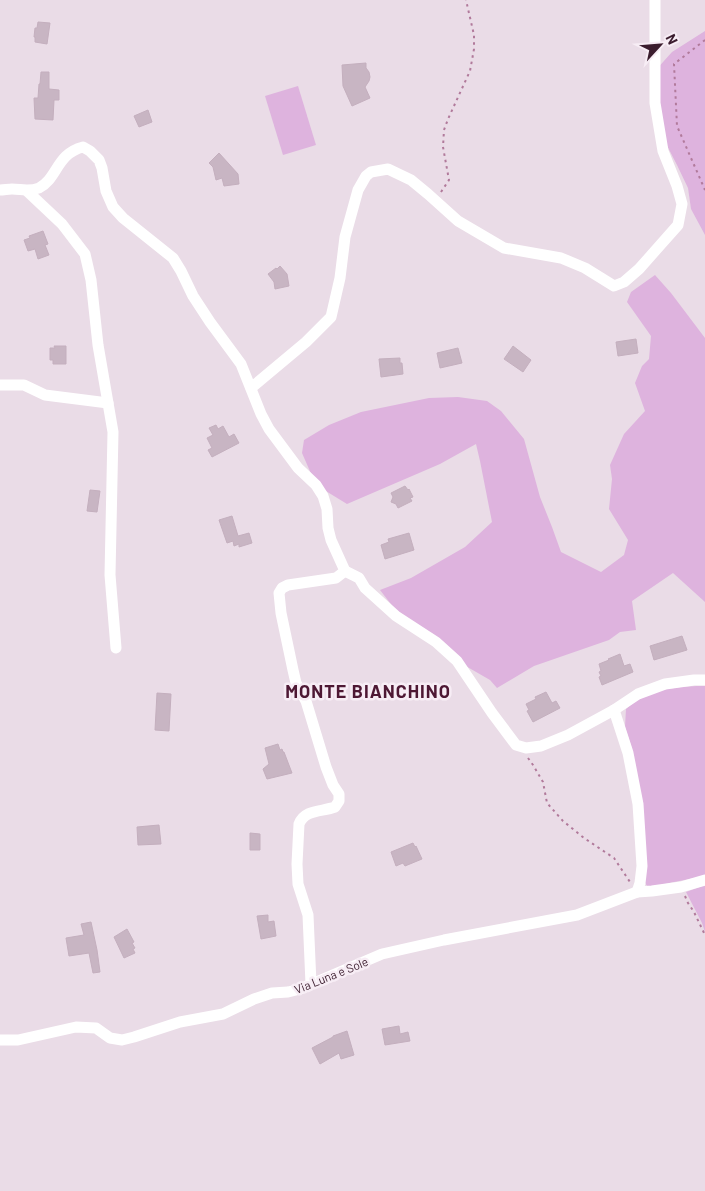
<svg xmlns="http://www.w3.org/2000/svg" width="705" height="1191" font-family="Barlow,sans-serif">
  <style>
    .green { fill: #deb3de }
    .building { fill: #c8b5c3; stroke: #c4afbe }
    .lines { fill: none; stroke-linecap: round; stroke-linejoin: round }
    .path { stroke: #b17a9b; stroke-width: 2; stroke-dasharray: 2.5 4; stroke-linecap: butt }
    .minor { stroke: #fff; stroke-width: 11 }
    .labels { text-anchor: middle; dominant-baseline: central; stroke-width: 5; stroke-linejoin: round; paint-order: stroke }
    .street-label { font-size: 12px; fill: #3b1d2e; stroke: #f7edf5 }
    .district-label { font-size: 18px; font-weight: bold; letter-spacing: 1px; fill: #4e1834; stroke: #f7edf5 }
  </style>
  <rect width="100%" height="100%" fill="#eadce7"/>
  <!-- green -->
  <g class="green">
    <polygon points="705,31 705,235 691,209 688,188 677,165 660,132 655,71 672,52"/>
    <polygon points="298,86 316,145 283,155 265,96"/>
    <polygon points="655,275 671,293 705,338 705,602 673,573 632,601 636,630 620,632 609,640 534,666 497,688 490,680 457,661 404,621 380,590 411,578 465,547 492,522 480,461 476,444 440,464 347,504 316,485 302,453 304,440 329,425 361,412 429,398 458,397 487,401 501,411 524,439 540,497 552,527 561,552 601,572 624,555 628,540 609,509 612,479 610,465 624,434 645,411 635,383 642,366 649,359 651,336 627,302 631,292"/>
    <path d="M705,686V876L669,883L654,887L647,886L643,879L632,749L625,727L626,709C631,705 636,700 642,697C661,688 684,686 705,686Z"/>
    <polygon points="705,885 705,932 702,923 686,892"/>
  </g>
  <!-- building -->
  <g class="building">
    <polygon points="38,22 50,23 47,44 35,42 35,37 34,37 35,28 37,28"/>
    <polygon points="366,63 366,68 369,72 370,77 369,81 365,87 370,98 352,106 343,86 342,65"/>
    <polygon points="41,72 49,72 49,89 59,90 59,100 54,100 53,120 35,119 34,98 38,98 39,84 40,84"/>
    <polygon points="148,110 152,122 139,127 134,116"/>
    <polygon points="219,153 238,174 239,184 224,186 222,178 216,180 213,167 209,163"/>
    <polygon points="43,231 48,244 45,245 49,255 38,259 35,249 28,251 24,240 30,238 29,236"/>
    <polygon points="280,266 287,274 289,286 275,289 274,282 268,274 276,268 277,269"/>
    <polygon points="636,339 638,353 618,356 616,342"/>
    <polygon points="54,346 66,346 66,364 53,364 53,360 50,360 50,348 55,348"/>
    <polygon points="513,346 531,360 523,372 504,359"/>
    <polygon points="458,348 462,363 440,368 437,353"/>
    <polygon points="400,358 400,363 402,363 403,374 381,377 379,359"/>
    <polygon points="216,425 218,429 223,426 229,437 234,434 239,443 212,457 208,450 212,448 207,438 213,435 209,428"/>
    <polygon points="405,486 408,490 409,489 413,497 410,498 412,501 398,508 396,504 391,502 393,497 391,493"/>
    <polygon points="90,490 100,491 97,512 87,511"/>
    <polygon points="232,516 238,536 249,533 252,543 239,547 239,544 234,546 233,541 227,543 219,520"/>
    <polygon points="409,533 414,550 385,559 381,545 389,542 388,539"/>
    <polygon points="682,636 687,650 654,660 650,646"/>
    <polygon points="620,654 624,666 630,664 633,672 602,685 599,677 601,676 599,672 601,671 599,664 609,660 608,659"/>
    <polygon points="546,692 552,703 556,701 560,708 533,722 527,711 529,710 526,704 536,699 535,697"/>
    <polygon points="157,693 171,694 169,731 155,730"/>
    <polygon points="278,744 280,750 282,749 283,752 284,752 292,773 267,779 263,769 269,764 265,748"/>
    <polygon points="159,825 161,844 138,845 137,827"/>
    <polygon points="250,833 260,834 260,850 250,850"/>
    <polygon points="413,843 415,847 416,846 422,859 405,866 403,863 396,866 391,852"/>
    <polygon points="268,915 268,922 274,921 276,936 261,939 257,916"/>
    <polygon points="91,922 97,950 100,972 93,973 89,953 69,956 66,938 84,935 81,924"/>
    <polygon points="127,929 134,942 132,943 135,948 133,949 135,953 124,958 114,937"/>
    <polygon points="399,1026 400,1034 408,1032 410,1041 385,1045 382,1029"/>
    <polygon points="347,1031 354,1055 341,1059 339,1053 320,1064 312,1048 333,1037 333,1036"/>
  </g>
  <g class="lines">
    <!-- path -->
    <g class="path">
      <polyline points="705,40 674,64 677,126 705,190"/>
      <polyline points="441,192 449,180 443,147 444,130 448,119 470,71 474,49 474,35 466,0"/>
      <polyline points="528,758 533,765 543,782 547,803 563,821 584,838 614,858 630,882"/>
      <polyline points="685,896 688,903 694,912 705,935"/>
    </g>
    <!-- minor -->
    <g class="minor">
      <path d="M0,190C4,190 8,189 12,189C21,189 29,192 39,188C58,178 56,154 83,147L90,151L99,160L102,168L106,191L113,207L123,218L173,258L181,271L193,296L210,322L241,364L261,414L269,429L298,468L316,485L323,496L327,509L328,528L331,540L345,571L336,578L288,585L282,588L279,593L281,613L293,670L296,683L306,701L326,767L333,785L339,794V801L335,807C322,812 305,809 299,824L297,864L298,884L308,915L311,984"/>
      <polyline points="27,191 62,224 85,254 91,280 98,345 113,432 110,575 116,648"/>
      <polyline points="0,385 24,385 45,395 108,403"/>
      <polyline points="251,388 306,342 331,317 340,278 345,237 358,190 366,176 371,172 388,169 411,180 428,194 458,221 504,248 561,258 585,268 614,286 624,282 639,269 678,225 682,204 677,186 663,151 655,103 655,0"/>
      <polyline points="345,571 359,578 365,588 396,616 436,642 457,661 492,713 516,745 526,748 541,746 568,735 614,710 638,694 665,684 694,680 705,680"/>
      <polyline points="614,710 628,753 638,804 642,866 640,883 637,892"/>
      <polyline points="0,1040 18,1040 76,1027 96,1028 110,1038 122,1040 134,1037 180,1022 223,1014 254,999 272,993 288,992 300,989 382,954 444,940 577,915 637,892 652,891 681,887 705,880"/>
    </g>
  </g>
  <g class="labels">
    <!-- street labels -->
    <g class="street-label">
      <text transform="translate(331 975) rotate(-22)">Via Luna e Sole</text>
    </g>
    <!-- district labels -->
    <g class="district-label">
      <text x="368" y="691">MONTE BIANCHINO</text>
    </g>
  </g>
  <!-- north arrow -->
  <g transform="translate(660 45) rotate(64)" stroke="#f7edf5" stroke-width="4" paint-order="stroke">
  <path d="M0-4L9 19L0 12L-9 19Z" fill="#3b1d2e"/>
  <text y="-8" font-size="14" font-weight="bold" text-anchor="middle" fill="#3b1d2e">N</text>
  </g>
</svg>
